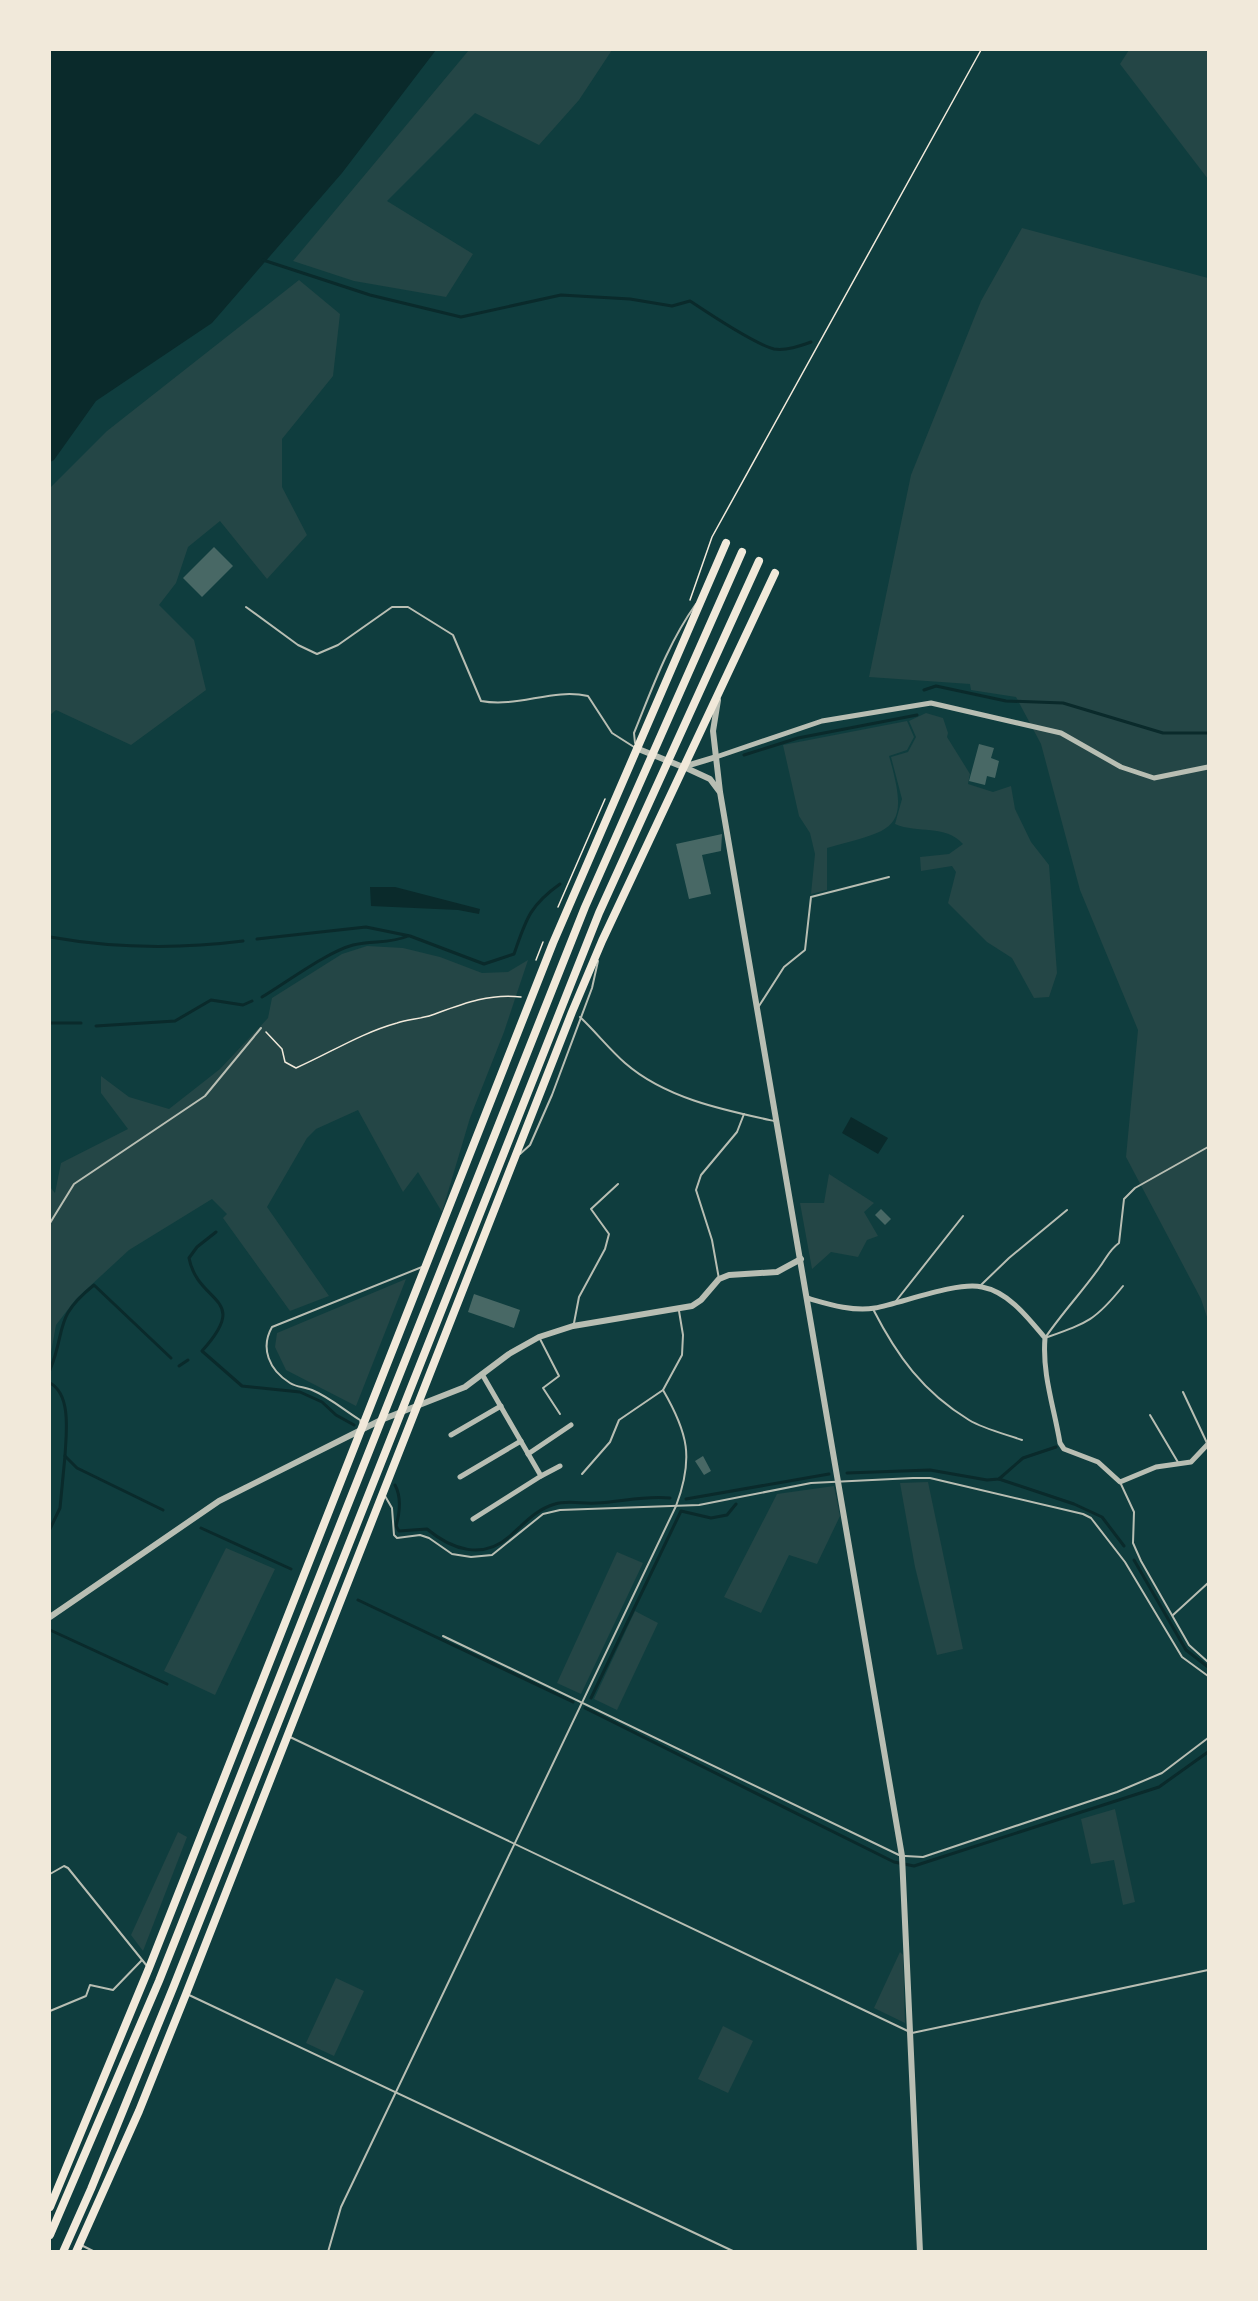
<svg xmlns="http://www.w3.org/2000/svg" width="1258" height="2301" font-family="Raleway,sans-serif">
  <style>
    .green { fill: #244646 }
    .water { fill: #0a2a2b }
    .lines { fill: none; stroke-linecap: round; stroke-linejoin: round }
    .stream { stroke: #0a2a2b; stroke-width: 3 }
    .building { fill: #486865 }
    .path { stroke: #f1e9da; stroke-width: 1.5 }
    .service { stroke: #b8beb3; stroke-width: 2 }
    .minor { stroke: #b8beb3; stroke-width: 5 }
    .tertiary { stroke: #b8beb3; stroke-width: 6 }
    .primary { stroke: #f1e9da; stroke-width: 8 }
    .trunk { stroke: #f1e9da; stroke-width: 8 }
  </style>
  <rect width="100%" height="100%" fill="#0f3d3e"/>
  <!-- green -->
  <g class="green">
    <polygon points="469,50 612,50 579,100 539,145 475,113 387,201 473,254 446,297 354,281 293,261"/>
    <polygon points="1129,50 1208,50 1208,179 1120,64"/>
    <polygon points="1022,228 1208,278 1208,1320 1201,1299 1126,1157 1138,1030 1080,890 1041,744 1016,697 971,690 970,684 869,677 911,475 981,301"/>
    <polygon points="299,280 340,314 333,376 282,439 282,487 307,535 267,579 220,521 188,547 176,583 159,605 194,640 206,690 131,745 56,710 50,715 50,488 107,431"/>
    <path d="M926,713L943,718L948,733L947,737L970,774L968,784L993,792L1011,786L1015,809L1031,842L1049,865L1057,973L1049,997L1034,998L1012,958L987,942L948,903L956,872L952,866L921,871L920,857L949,854L963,844C945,824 918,834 895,824L902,799L891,757L908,752L916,737L909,721Z"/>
    <path d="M907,721L914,737L907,750L889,756C911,832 894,829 827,848V890L811,894L815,854L810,833L799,816L783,745Z"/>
    <polygon points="367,946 403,948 440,957 482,973 508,972 528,960 504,1032 470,1118 442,1212 418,1172 403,1192 358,1110 316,1129 307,1138 267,1207 329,1296 290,1311 223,1218 227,1214 212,1199 129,1250 76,1299 56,1325 50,1358 50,1187 55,1193 61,1163 128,1129 101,1093 101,1076 129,1097 169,1109 220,1069 268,1018 272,998 342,954"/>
    <polygon points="829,1174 874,1203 864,1212 878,1236 867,1240 858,1257 831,1252 812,1269 800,1203 824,1203"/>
    <polygon points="406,1279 356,1406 286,1370 275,1347 277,1333"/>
    <polygon points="928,1482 963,1649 937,1655 915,1567 900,1483"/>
    <polygon points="834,1486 840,1516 817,1564 789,1555 761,1613 724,1597 777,1494"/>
    <polygon points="226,1548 275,1569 215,1695 164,1671"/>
    <polygon points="617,1552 643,1563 581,1694 557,1683"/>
    <polygon points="635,1611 658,1623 617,1710 594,1699"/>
    <polygon points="1115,1809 1135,1902 1123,1905 1114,1860 1091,1864 1081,1819"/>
    <polygon points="178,1832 187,1837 143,1951 131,1935"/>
    <polygon points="900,1952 903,1955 905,2023 874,2008"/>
    <polygon points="336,1978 364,1991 334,2056 306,2043"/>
    <polygon points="723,2026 753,2041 728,2093 698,2079"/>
  </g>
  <!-- water -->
  <g class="water">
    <polygon points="50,50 436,50 342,173 212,323 96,401 54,460 50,462"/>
    <polygon points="370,887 395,887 480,909 479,914 458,910 371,906"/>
    <polygon points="851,1117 888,1138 878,1154 842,1133"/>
  </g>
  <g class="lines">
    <!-- stream -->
    <g class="stream">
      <path d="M263,260L370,295L461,317L561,295L630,299L672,306L690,301C708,313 754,344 774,349C786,351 800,346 811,342"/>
      <polyline points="924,690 936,686 1006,701 1063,703 1163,733 1208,733"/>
      <polyline points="744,755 798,738 917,715"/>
      <path d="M50,937C112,948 180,949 243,941"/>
      <path d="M257,939L366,927L410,936L484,964L514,954C526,920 529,906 560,884"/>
      <path d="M262,997C287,982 327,952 353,945C372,940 390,944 408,936"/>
      <polyline points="50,1023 81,1023"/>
      <polyline points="96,1026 175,1021 211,1000 243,1005 252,1001"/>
      <path d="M216,1232L197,1247L189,1258C198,1305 252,1296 202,1351L242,1386L300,1392L322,1402L336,1415L354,1425"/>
      <polyline points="179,1366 188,1360"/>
      <path d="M50,1370C67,1328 53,1318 94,1285L171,1358"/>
      <path d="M50,1383C72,1395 66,1435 65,1456L77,1468L163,1510"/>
      <polyline points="847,1473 930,1470 987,1480 999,1479 1023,1458 1056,1447"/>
      <polyline points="999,1479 1074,1504 1102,1517 1124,1546"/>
      <path d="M395,1485C402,1498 400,1512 396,1526L399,1531L427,1529C452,1550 483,1560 510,1536C525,1523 535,1510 555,1504C567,1500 583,1504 596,1503C621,1502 645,1495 670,1498"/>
      <polyline points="686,1499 829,1474"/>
      <polyline points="201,1528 291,1569"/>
      <polyline points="50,1529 60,1508 65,1456"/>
      <polyline points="1134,1560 1186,1650 1208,1667"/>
      <polyline points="358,1600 573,1702"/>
      <polyline points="50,1630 167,1684"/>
      <polyline points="591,1698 681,1511 711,1518 727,1515 736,1504"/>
      <polyline points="585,1708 894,1862 914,1866 1159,1787 1208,1752"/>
    </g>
  </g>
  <!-- building -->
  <g class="building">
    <polygon points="214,547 233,566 202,597 183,578"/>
    <polygon points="979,744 994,748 991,758 999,761 995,778 987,776 985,785 969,781"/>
    <polygon points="722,834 721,851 702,855 711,894 689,899 676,844"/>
    <polygon points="881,1209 891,1219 885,1225 875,1215"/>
    <polygon points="474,1294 520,1310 514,1328 468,1312"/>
    <polygon points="703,1456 711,1471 704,1475 695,1461"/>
  </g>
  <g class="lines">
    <!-- path -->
    <g class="path">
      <polyline points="690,600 712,537 981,50"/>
      <polyline points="558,907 605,799"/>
      <polyline points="536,960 543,942"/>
      <path d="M266,1032L282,1049L285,1062L296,1068C330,1053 361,1033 397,1023C408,1019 421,1019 432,1015C462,1004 489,993 521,997"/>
    </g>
    <!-- service -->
    <g class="service">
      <path d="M246,607L298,645L317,654L338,645L392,607H408L453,635L481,701C518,708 552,688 588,696L612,733L634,747"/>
      <path d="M635,743L634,733C652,689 668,643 696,604"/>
      <polyline points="759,1006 784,967 805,950 811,897 889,877"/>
      <path d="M580,1017C596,1032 609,1049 625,1063C665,1098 723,1110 774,1121"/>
      <polyline points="520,1154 530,1145 552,1095 592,988 598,961"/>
      <polyline points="50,1223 74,1184 205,1096 261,1028"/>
      <polyline points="719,1279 712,1240 696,1190 701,1175 737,1132 744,1114"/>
      <polyline points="981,1285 1009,1258 1067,1210"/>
      <polyline points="896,1301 963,1216"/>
      <path d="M873,1309C897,1356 923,1392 969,1420C984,1429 1005,1434 1022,1440"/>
      <polyline points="574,1323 579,1297 605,1249 609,1234 591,1209 618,1184"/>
      <polyline points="539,1337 559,1376 543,1388 560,1414"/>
      <path d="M1045,1338C1062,1313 1082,1292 1099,1268C1106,1259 1109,1250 1119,1243L1124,1199L1135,1188L1208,1147"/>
      <path d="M1045,1338C1087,1323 1095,1321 1123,1286"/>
      <polyline points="1183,1392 1207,1443"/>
      <polyline points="1150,1415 1179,1464"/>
      <path d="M361,1424L360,1420C344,1410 329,1397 312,1390C305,1387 296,1387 290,1383C269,1370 260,1348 272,1327L422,1267"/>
      <polyline points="582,1474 610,1442 619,1420 663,1390 682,1355 683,1335 679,1311"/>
      <polyline points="1120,1482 1134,1512 1133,1543 1141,1561 1189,1645 1208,1662"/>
      <polyline points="385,1496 392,1508 394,1535 397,1538 420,1535 429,1538 452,1554 471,1557 492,1555 543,1514 560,1510 699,1505 811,1483 913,1478 930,1478 1083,1514 1091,1518 1125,1562 1182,1657 1208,1676"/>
      <polyline points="1173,1615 1208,1583"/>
      <polyline points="443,1636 899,1855"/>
      <polyline points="290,1737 912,2033 1208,1970"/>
      <polyline points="905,1856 923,1857 1117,1792 1162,1773 1208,1738"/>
      <polyline points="50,1874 64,1866 68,1868 147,1966"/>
      <polyline points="189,1995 735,2252"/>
      <polyline points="50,2011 86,1996 90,1985 113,1990 142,1960"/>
      <polyline points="83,2246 95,2252"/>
      <path d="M328,2252L341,2207L676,1506C694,1458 688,1433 663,1390"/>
    </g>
    <!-- minor -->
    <g class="minor">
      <polyline points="716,757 822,721 931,703 1061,733 1121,767 1154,778 1208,767"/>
      <path d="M807,1298C828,1304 853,1312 875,1308C902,1303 958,1281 982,1287C1009,1292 1029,1319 1045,1338C1042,1374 1054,1407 1060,1443L1064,1449L1098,1462L1120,1482L1156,1467L1191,1462L1208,1444"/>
      <polyline points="482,1374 541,1476 560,1466"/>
      <polyline points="451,1435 501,1406"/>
      <polyline points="528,1454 571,1425"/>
      <polyline points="460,1477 521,1441"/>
      <polyline points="473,1519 541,1476"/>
    </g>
    <!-- tertiary -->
    <g class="tertiary">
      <polyline points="718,700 713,731 720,792 902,1856 920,2252"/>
      <polyline points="636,748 683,767 716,757"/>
      <polyline points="684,767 710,779 719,791"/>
      <polyline points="50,1617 219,1501 381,1420 465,1387 509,1354 539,1337 573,1326 692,1306 701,1300 719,1279 729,1275 777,1272 801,1259"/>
    </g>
    <!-- primary -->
    <g class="primary">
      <polyline points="50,2207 149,1968 553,943 726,543"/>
      <polyline points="76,2252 139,2111 186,1994 572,1012 602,941 775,573"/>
    </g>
    <!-- trunk -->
    <g class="trunk">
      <polyline points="50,2235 159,1981 585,907 742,552"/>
      <polyline points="63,2252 91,2189 173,1988 599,913 759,561"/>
    </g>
  </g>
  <!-- border -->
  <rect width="1258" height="2301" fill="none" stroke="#f1e9da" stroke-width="102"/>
</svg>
